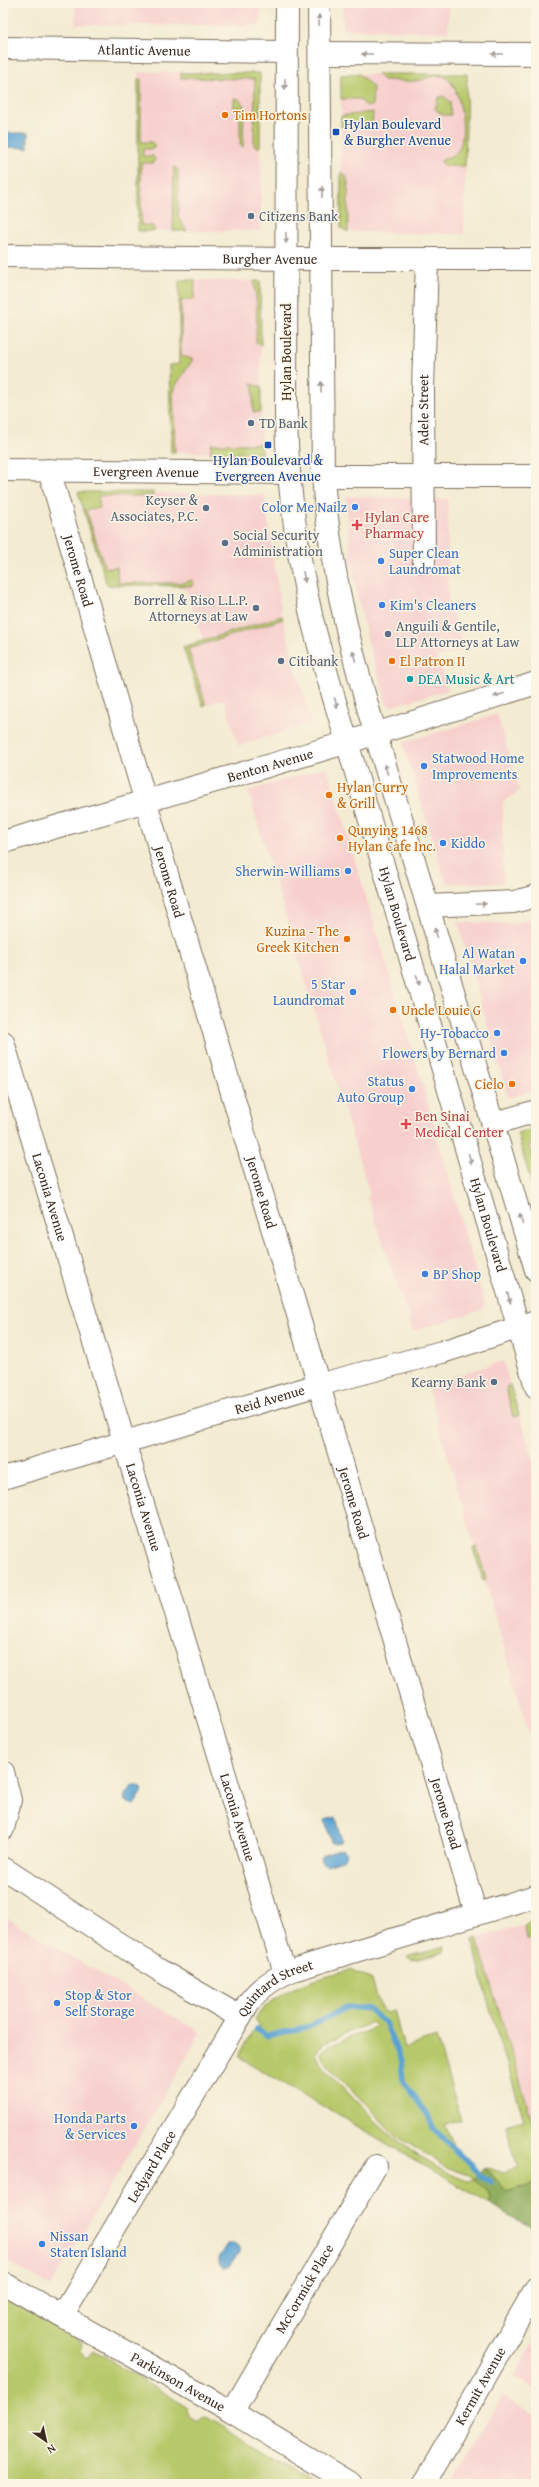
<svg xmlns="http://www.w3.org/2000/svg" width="539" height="2487" font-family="'Gentium Book Plus',serif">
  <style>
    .built { fill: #f7d0ce }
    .green { fill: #b8c96c; stroke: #7a7a45; fill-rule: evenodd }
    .forest { fill: #92ad60; stroke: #666c3f }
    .water { fill: #5aa3d1; stroke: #4a6678 }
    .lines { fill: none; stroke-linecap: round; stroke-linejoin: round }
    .stream { stroke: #5aa3d1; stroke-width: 5.5 }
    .minor-casing { stroke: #7b6e5d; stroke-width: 24 }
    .major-casing { stroke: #7b6e5d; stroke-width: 24 }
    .minor { stroke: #fff; stroke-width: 22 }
    .major { stroke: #fff; stroke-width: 22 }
    .oneway { fill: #a79f9a }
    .food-dot { fill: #e8710a; stroke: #fcf5e5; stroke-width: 1.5 }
    .transit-dot { fill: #1a4fb4; stroke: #fcf5e5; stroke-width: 1.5 }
    .service-dot { fill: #5c6f8a; stroke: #fcf5e5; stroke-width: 1.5 }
    .shop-dot { fill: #3f7fe0; stroke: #fcf5e5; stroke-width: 1.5 }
    .health-dot { fill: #e0444e; stroke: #fcf5e5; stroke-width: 1.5 }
    .culture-dot { fill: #0f9aa8; stroke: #fcf5e5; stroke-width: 1.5 }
    .labels { text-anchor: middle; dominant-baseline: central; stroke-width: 3; stroke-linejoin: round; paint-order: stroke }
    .street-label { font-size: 14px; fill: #3b2a1e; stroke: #fcf5e5 }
    .food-label { font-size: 14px; fill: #c56008; stroke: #fcf5e5; text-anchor: start }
    .transit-label { font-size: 14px; fill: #164399; stroke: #fcf5e5; text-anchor: start }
    .service-label { font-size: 14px; fill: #4e5e75; stroke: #fcf5e5; text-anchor: start }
    .shop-label { font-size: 14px; fill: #366cbe; stroke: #fcf5e5; text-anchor: end }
    .health-label { font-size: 14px; fill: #be3a42; stroke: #fcf5e5; text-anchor: start }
    .culture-label { font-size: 14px; fill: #0d838f; stroke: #fcf5e5; text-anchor: start }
  </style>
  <rect width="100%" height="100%" fill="#fcf5e5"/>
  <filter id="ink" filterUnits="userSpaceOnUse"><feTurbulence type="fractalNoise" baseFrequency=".025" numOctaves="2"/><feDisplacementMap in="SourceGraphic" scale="8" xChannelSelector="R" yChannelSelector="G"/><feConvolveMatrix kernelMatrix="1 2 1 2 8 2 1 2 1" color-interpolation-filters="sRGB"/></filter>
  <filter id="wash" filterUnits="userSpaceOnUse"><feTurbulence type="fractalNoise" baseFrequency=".012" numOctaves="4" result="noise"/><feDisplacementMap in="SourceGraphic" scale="16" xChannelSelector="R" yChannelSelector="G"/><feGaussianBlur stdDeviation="0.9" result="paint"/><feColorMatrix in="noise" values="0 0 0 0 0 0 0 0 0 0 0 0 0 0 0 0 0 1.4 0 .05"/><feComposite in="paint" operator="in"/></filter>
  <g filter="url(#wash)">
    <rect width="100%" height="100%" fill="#f3ebd2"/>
    <!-- built -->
    <g class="built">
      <polygon points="76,3 261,3 260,25 75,25"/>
      <polygon points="342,3 449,3 448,32 343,29"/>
      <polygon points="138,72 260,73 261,231 138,231"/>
      <polygon points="359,74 467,74 464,234 348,232 342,230 341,75"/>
      <polygon points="179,280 260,281 261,453 171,452 169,365 179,364"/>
      <polygon points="78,492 264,495 282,616 311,723 238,746 224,699 203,706 183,647 203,640 188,595 183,586 107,585"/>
      <polygon points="346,496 448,499 448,601 464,649 437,657 448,690 393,706 387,704 368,642 351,566"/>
      <polygon points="497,714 520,791 503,802 503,883 446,883 403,743"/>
      <polygon points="327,767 420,1076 485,1305 483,1310 413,1331 367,1196 370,1195 248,791"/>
      <polygon points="536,918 536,1090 508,1098 458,922 513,924"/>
      <polygon points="536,1128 536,1196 517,1133"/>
      <polygon points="503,1361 536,1469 536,1756 427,1385"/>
      <polygon points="3,1916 201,2033 51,2287 3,2259"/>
      <polygon points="536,1921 536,2134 477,1938"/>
      <polygon points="536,2339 536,2390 514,2377"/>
      <polygon points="502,2395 536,2416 536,2484 453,2484"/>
    </g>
    <!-- green -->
    <g class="green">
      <polygon points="181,73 260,73 260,148 254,145 255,79 181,78"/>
      <polygon points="359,74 373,87 372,106 366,106 359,99 341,99 341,75"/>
      <path d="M467,74L465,166H444L441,161C447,157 455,156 459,149C467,136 461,84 445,77C436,74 428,78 421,80C410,83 394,80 383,80L377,74Z"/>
      <polygon points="138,79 141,79 141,142 152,142 155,147 153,149 143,149 143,156 153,156 155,159 153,163 141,163 141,225 153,226 155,231 138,231"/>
      <polygon points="444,96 450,102 451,115 443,115 435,109 438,98"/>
      <polygon points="234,98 239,99 244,106 243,147 240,145 240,108 234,108"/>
      <polygon points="373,112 372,128 341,127 341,116"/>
      <polygon points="174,167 178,170 178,217 187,231 173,231"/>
      <polygon points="341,172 346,176 348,183 348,232 341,228"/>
      <polygon points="179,280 195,280 194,299 181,301 181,356 193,359 173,390 175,452 171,452 169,365 179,364"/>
      <polygon points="254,281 260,281 261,345 256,342 257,305"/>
      <polygon points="251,384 261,387 261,412 253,412 253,386"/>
      <rect x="211" y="444" width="50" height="9"/>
      <polygon points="78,492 153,492 153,496 98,496 100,508 86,510 105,568 117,567 118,583 182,583 192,580 193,586 107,585"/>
      <polygon points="282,616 283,619 188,649 206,705 203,706 183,647"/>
      <polygon points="536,1128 536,1143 529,1145 536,1167 536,1183 535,1181 531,1182 517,1133"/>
      <polygon points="510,1385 519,1415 513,1417 506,1387"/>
      <polygon points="477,1547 486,1579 483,1580 473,1548"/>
      <polygon points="536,1921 536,1937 527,1940 523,1925"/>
      <polygon points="477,1938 536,2134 536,2182 507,2192 485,2167 504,2173 518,2168 506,2125 524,2120 485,1992 473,1940"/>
      <polygon points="445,1947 444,1952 411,1961 407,1957"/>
      <path d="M351,1970L372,1980L381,2009L386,2013L394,2011L404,2048L436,2037L461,2120L445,2126L456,2149L480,2173L475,2179L488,2192L490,2199L488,2203L239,2057L253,2030L260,2026L255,2019C275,1988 318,1979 351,1970ZM372,2022L377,2027L326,2047L320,2053L322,2059L396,2136L446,2167L469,2175L474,2179L468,2181C406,2160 363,2108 319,2062L315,2053L323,2044Z"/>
      <polygon points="3,2296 82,2343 80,2352 88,2357 94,2350 188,2407 190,2416 198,2421 203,2415 320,2484 3,2484"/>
    </g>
    <!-- forest -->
    <polygon class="forest" points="485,2167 507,2192 536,2182 536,2230 488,2203 490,2199 488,2192 474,2179"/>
    <!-- water -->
    <g class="water">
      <polygon points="6,133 28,133 28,148 6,147"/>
      <polygon points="133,1785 141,1787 142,1793 134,1805 125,1802 124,1798"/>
      <polygon points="336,1817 342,1841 334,1844 331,1842 325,1820"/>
      <polygon points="342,1849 347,1853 345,1859 327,1865 323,1863 321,1859 324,1855"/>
      <polygon points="234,2243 239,2247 239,2253 229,2267 224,2268 219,2264 219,2258 228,2244"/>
    </g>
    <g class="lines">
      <!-- stream -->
      <polyline class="stream" points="257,2029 267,2036 311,2026 347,2007 368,2009 385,2022 401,2061 403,2081 428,2115 433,2128 481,2176 491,2182"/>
    </g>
  </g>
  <g filter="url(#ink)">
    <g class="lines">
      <defs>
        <g id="minor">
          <path id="s1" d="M3,48L285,52"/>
          <polyline points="320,53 536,54"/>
          <path id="s2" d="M3,256L286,259H536"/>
          <path id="s3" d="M3,470L289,473"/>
          <path id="s4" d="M49,470L151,820L476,1914"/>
          <polyline points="323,476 536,476"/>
          <path id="s5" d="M424,562L423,389L427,259"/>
          <path id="s6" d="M3,842C181,791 360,741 536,683"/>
          <polyline points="428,906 514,902 536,896"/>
          <path id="s7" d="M3,1042L285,1973"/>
          <polyline points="493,1124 536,1111"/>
          <path id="s8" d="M3,1478L318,1385L442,1352L536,1322"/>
          <polyline points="3,1772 10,1800 3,1829"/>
          <polyline points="3,1868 159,1970 240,2017"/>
          <path id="s9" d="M3,2283L232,2412L351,2484"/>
          <path id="s10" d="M63,2315L249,2002C260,1987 276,1977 293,1970L536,1896"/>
          <path id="s11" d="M232,2412L376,2166"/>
          <path id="s12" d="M424,2484L536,2288"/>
        </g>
        <g id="major">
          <path id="s13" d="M287,3L286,420C288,486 297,554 312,619C322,660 335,701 347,742L536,1387"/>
          <path d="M319,3L323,476C332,609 375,731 413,857C455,995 495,1132 536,1270"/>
        </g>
      </defs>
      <!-- minor casing -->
      <use href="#minor" class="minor-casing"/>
      <!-- major casing -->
      <use href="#major" class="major-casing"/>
      <!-- minor -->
      <use href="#minor" class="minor"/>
      <!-- major -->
      <use href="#major" class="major"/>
    </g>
    <!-- one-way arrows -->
    <defs><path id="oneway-solid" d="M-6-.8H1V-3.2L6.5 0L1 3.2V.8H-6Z"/></defs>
    <g class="oneway">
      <use href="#oneway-solid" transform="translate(319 20) rotate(-91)"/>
      <use href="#oneway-solid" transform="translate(367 54) rotate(-180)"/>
      <use href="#oneway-solid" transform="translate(497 54) rotate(-180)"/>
      <use href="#oneway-solid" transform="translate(285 84) rotate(90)"/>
      <use href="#oneway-solid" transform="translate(322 192) rotate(-90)"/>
      <use href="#oneway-solid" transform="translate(286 238) rotate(90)"/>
      <use href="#oneway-solid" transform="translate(321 387) rotate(-90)"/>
      <use href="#oneway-solid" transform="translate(304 577) rotate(80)"/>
      <use href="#oneway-solid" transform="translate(354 656) rotate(-106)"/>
      <use href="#oneway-solid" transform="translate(499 695) rotate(162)"/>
      <use href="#oneway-solid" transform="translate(336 703) rotate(74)"/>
      <use href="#oneway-solid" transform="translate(386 769) rotate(-107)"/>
      <use href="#oneway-solid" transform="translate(481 904) rotate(-2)"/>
      <use href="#oneway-solid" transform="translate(436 933) rotate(-106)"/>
      <use href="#oneway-solid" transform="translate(418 980) rotate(73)"/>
      <use href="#oneway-solid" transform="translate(470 1159) rotate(75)"/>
      <use href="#oneway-solid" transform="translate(521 1219) rotate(-106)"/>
      <use href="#oneway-solid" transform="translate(509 1298) rotate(74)"/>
    </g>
  </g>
  <!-- markers -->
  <g class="food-dot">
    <circle cx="225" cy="115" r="4"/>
    <circle cx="392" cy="661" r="4"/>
    <circle cx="329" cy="795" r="4"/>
    <circle cx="340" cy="838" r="4"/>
    <circle cx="347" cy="939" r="4"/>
    <circle cx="393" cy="1010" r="4"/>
    <circle cx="512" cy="1084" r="4"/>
  </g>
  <g class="transit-dot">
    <rect x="332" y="128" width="8" height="8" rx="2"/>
    <rect x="264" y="441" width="8" height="8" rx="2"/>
  </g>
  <g class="service-dot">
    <circle cx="251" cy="216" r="4"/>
    <circle cx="251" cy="423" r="4"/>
    <circle cx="206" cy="508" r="4"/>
    <circle cx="225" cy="543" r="4"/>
    <circle cx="256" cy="608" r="4"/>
    <circle cx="388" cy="634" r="4"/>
    <circle cx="281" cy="661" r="4"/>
    <circle cx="494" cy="1382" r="4"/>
  </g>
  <g class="shop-dot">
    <circle cx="355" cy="507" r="4"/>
    <circle cx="381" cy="561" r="4"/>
    <circle cx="382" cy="605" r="4"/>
    <circle cx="424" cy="766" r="4"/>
    <circle cx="443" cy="843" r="4"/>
    <circle cx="348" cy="871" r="4"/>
    <circle cx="523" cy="961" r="4"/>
    <circle cx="353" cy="992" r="4"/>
    <circle cx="497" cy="1033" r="4"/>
    <circle cx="504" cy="1053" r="4"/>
    <circle cx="412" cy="1089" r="4"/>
    <circle cx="425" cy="1274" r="4"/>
    <circle cx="57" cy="2003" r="4"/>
    <circle cx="134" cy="2126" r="4"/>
    <circle cx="42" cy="2244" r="4"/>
  </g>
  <g class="health-dot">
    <path d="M355 519h4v4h4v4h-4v4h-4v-4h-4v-4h4z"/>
    <path d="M404 1118h4v4h4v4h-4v4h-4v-4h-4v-4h4z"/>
  </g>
  <circle class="culture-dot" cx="410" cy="679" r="4"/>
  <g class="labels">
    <!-- street labels -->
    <g class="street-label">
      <text stroke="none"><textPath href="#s1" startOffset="141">Atlantic Avenue</textPath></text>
      <text stroke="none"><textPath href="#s2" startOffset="267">Burgher Avenue</textPath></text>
      <text transform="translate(286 352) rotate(-90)">Hylan Boulevard</text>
      <text stroke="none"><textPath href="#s5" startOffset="152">Adele Street</textPath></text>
      <text stroke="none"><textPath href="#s3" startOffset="143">Evergreen Avenue</textPath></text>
      <text stroke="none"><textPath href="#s4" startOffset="105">Jerome Road</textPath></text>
      <text stroke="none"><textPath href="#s6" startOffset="278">Benton Avenue</textPath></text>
      <text stroke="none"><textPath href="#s4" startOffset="429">Jerome Road</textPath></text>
      <text stroke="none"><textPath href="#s13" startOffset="925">Hylan Boulevard</textPath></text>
      <text stroke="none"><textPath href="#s4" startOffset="753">Jerome Road</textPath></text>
      <text stroke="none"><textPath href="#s7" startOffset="162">Laconia Avenue</textPath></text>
      <text stroke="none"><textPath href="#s13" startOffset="1249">Hylan Boulevard</textPath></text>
      <text stroke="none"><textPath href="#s8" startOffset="278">Reid Avenue</textPath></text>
      <text stroke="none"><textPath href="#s4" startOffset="1077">Jerome Road</textPath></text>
      <text stroke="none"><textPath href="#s7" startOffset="486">Laconia Avenue</textPath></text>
      <text stroke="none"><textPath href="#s4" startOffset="1401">Jerome Road</textPath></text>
      <text stroke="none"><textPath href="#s7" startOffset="810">Laconia Avenue</textPath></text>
      <text stroke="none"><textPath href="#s10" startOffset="394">Quintard Street</textPath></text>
      <text stroke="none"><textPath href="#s10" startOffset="173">Ledyard Place</textPath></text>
      <text stroke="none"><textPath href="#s11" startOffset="143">McCormick Place</textPath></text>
      <text stroke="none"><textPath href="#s9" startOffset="201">Parkinson Avenue</textPath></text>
      <text stroke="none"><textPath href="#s12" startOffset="113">Kermit Avenue</textPath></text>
    </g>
    <!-- food labels -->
    <g class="food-label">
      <text x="233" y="115">Tim Hortons</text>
      <text x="400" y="661">El Patron II</text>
      <text x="337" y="787">Hylan Curry<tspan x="337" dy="16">&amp; Grill</tspan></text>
      <text x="348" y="830">Qunying 1468<tspan x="348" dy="16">Hylan Cafe Inc.</tspan></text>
      <text x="339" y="931" text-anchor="end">Kuzina - The<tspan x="339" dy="16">Greek Kitchen</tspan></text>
      <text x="401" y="1010">Uncle Louie G</text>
      <text x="504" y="1084" text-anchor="end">Cielo</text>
    </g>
    <!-- transit labels -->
    <g class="transit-label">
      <text x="344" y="124">Hylan Boulevard<tspan x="344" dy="16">&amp; Burgher Avenue</tspan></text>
      <text x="268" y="460" text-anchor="middle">Hylan Boulevard &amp;<tspan x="268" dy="16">Evergreen Avenue</tspan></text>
    </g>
    <!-- service labels -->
    <g class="service-label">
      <text x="259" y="216">Citizens Bank</text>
      <text x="259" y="423">TD Bank</text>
      <text x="198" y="500" text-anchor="end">Keyser &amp;<tspan x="198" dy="16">Associates, P.C.</tspan></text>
      <text x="233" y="535">Social Security<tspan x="233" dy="16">Administration</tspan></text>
      <text x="248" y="600" text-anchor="end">Borrell &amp; Riso L.L.P.<tspan x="248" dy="16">Attorneys at Law</tspan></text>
      <text x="396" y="626">Anguili &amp; Gentile,<tspan x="396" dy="16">LLP Attorneys at Law</tspan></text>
      <text x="289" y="661">Citibank</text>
      <text x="486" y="1382" text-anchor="end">Kearny Bank</text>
    </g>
    <!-- shop labels -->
    <g class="shop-label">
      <text x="347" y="507">Color Me Nailz</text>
      <text x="389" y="553" text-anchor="start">Super Clean<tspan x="389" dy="16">Laundromat</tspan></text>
      <text x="390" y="605" text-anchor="start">Kim's Cleaners</text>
      <text x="432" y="758" text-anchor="start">Statwood Home<tspan x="432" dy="16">Improvements</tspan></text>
      <text x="451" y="843" text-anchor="start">Kiddo</text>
      <text x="340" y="871">Sherwin-Williams</text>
      <text x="515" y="953">Al Watan<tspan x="515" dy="16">Halal Market</tspan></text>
      <text x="345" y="984">5 Star<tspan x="345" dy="16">Laundromat</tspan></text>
      <text x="489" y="1033">Hy-Tobacco</text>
      <text x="496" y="1053">Flowers by Bernard</text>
      <text x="404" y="1081">Status<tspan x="404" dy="16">Auto Group</tspan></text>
      <text x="433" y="1274" text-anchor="start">BP Shop</text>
      <text x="65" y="1995" text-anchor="start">Stop &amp; Stor<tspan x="65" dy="16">Self Storage</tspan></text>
      <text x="126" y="2118">Honda Parts<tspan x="126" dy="16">&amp; Services</tspan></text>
      <text x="50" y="2236" text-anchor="start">Nissan<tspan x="50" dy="16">Staten Island</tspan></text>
    </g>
    <!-- health labels -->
    <g class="health-label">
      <text x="365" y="517">Hylan Care<tspan x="365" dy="16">Pharmacy</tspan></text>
      <text x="415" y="1116">Ben Sinai<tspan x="415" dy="16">Medical Center</tspan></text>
    </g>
    <!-- culture labels -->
    <g class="culture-label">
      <text x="418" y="679">DEA Music &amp; Art</text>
    </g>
  </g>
  <!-- margin -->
  <rect width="539" height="2487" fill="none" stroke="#fcf5e5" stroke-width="16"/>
  <!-- north arrow -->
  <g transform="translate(46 2441) rotate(146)" stroke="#fcf5e5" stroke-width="3" paint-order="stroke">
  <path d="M0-3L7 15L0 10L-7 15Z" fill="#3b2a1e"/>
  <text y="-6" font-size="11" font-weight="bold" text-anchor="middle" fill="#3b2a1e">N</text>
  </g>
</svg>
